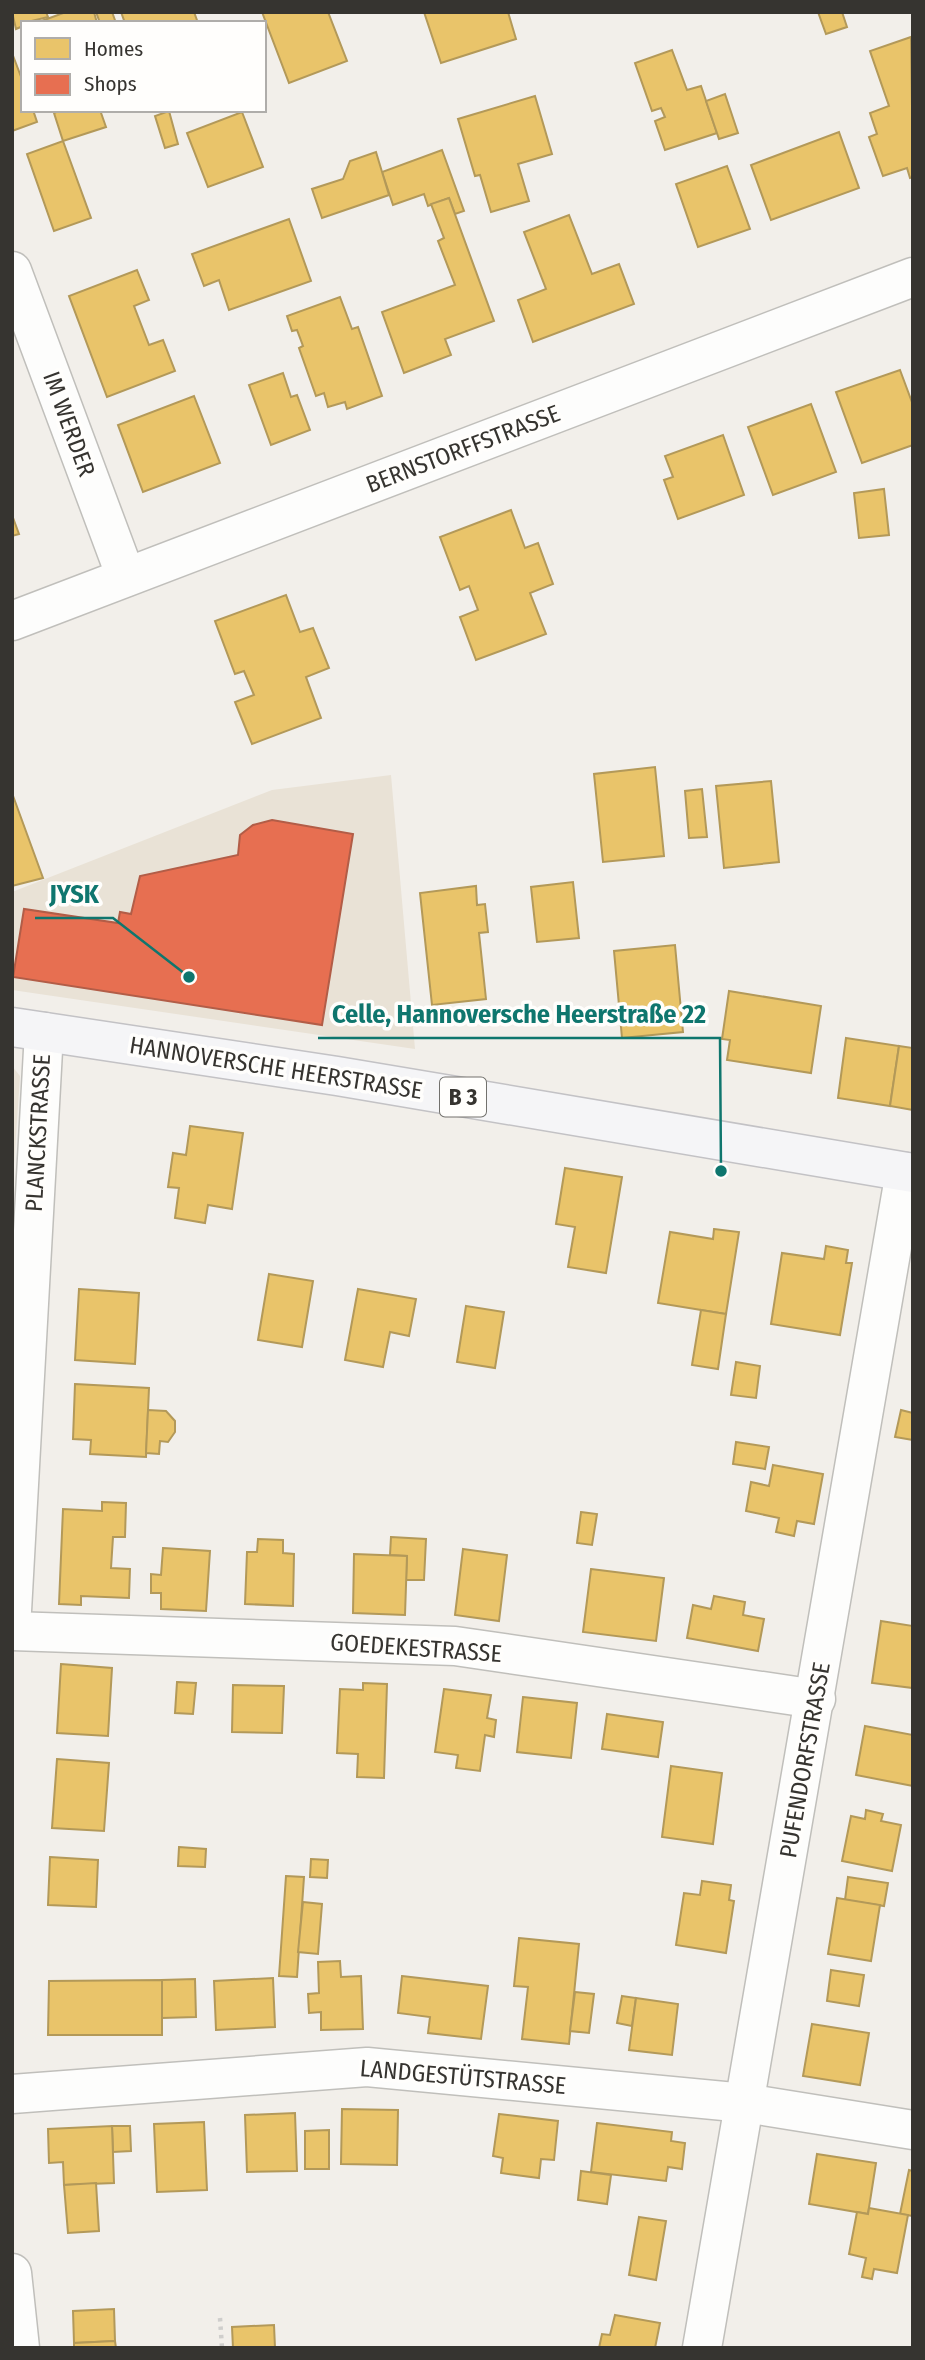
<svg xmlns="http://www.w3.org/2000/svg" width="925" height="2360" font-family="'Fira Sans Condensed',sans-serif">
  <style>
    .built { fill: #e9e2d6 }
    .homes { fill: #e9c46a; stroke: #b39959; stroke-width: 2 }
    .shops { fill: #e76f51; stroke: #b25d47; stroke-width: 2 }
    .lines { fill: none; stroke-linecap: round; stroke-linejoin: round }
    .minor-casing { stroke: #c0bfbb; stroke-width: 41 }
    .major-casing { stroke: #c3c2c5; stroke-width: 41 }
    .path { stroke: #cfcecc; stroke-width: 4.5; stroke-dasharray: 3.5 5; stroke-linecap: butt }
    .minor { stroke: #fdfdfc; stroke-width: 38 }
    .major { stroke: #f5f5f7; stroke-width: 38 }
    .labels { text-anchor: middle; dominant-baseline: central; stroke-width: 7; stroke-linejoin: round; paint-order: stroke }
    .shield { fill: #fffefc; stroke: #72716d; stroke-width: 2 }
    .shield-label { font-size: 23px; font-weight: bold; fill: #363430 }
    .street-label { font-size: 24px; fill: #363430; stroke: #fffefc }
    .leader { fill: none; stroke: #0f766e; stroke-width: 2.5 }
    .callout-dot { fill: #0f766e; stroke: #fffefc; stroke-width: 2.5 }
    .callout-label { font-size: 26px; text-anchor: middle; font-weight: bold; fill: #0f766e; stroke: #fffefc; stroke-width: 7; stroke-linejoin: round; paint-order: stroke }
  </style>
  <rect width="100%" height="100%" fill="#f2efea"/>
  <!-- built -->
  <g class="built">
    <polygon points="391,775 415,1049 12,990 12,892 272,790"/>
    <polygon points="12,1066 20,1076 12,1195"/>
  </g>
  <!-- homes -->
  <g class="homes">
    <polygon points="12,12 46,12 48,17 23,23 23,26 16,29"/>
    <polygon points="66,12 94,12 97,23 36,23"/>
    <polygon points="96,12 112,12 116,23 100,23"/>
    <polygon points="121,12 194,12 198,23 125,23"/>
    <polygon points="262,12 328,12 347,61 289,83"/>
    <polygon points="424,12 508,12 516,39 441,63"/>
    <polygon points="818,12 842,12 847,27 826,34"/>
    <polygon points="911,37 913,177 910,178 907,168 883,176 869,137 877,134 870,113 889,106 870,51"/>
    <polygon points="672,50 687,90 701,86 717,133 665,150 655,121 665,117 661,108 652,111 635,63"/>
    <polygon points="12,53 23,82 23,110 33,110 37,122 12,131"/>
    <polygon points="725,94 738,133 719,139 706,101"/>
    <polygon points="535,96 552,154 518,164 529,201 491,212 480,175 475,176 458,119"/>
    <polygon points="61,110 100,110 106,127 63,141 54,113"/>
    <polygon points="169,111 178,144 165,148 155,116"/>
    <polygon points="242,112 263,167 208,187 187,133"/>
    <polygon points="839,132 859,188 771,220 751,165"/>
    <polygon points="63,141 91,218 54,231 27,154"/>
    <polygon points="442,150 464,211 455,214 449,198 428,206 424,194 393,205 382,172"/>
    <polygon points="376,152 389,195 322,218 312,189 343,179 350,161"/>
    <polygon points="727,166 750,229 698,247 676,184"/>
    <polygon points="449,198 494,321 445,339 451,355 404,373 382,312 455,285 438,241 444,238 431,204"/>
    <polygon points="569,215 592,274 619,264 634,304 533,342 518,300 546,289 524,232"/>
    <polygon points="289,219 311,281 229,310 219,280 204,286 192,254"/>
    <polygon points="137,270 149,300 134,306 149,345 163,340 175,371 107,397 69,296"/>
    <polygon points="340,297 352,329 358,327 382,396 347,409 345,402 328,407 324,393 316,396 299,348 303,346 297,330 292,331 287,316"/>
    <polygon points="900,370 913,405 913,445 862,463 836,392"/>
    <polygon points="283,373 291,397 297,395 310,430 271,445 249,385"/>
    <polygon points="194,396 220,463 143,492 118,425"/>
    <polygon points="811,404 836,472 773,495 748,427"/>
    <polygon points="723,435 744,495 678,519 664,480 673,477 665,456"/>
    <polygon points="884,489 889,535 859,538 854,493"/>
    <polygon points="511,510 525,548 538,543 553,584 530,593 546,634 476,660 460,617 478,610 469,586 460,590 440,537"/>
    <polygon points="12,515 19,534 12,536"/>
    <polygon points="286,595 300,632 313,628 329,668 306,677 321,718 252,744 235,702 254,695 244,671 235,674 215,621"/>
    <polygon points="655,767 664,856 603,862 594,774"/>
    <polygon points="771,781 779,862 724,868 716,786"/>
    <polygon points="702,789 707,837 689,838 685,791"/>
    <polygon points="12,793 43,878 12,886"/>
    <polygon points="573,882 579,938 537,942 531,887"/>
    <polygon points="476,886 477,905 485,904 488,932 479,933 486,999 432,1005 420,893"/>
    <polygon points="675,945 683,1032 622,1038 614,951"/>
    <polygon points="729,991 821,1006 811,1073 727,1060 730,1040 722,1039"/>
    <polygon points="846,1038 899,1046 890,1106 838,1098"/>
    <polygon points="899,1046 913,1048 913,1110 890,1106"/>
    <polygon points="190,1126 243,1133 232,1209 208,1205 205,1223 175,1218 179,1188 168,1187 173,1153 186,1155"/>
    <polygon points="565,1168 622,1177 606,1273 568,1267 575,1227 556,1224"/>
    <polygon points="714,1229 739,1232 726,1314 658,1303 670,1232 713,1239"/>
    <polygon points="826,1246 848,1250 846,1263 852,1263 840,1335 771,1324 782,1253 824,1259"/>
    <polygon points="269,1274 313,1281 302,1347 258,1340"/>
    <polygon points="79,1289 139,1293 135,1364 75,1360"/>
    <polygon points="358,1289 416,1299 409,1336 390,1332 383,1367 345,1360"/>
    <polygon points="466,1306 504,1312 495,1368 457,1362"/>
    <polygon points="701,1310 726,1314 718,1369 692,1365"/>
    <polygon points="736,1362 760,1366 756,1398 731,1395"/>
    <polygon points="75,1384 149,1388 146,1457 90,1454 91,1440 73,1439"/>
    <polygon points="148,1410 166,1411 175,1421 175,1432 168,1442 160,1441 159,1454 146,1453"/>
    <polygon points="901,1410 913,1413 913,1440 895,1437"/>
    <polygon points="736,1442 769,1447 765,1469 733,1464"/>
    <polygon points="773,1465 823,1474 814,1524 797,1521 794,1536 776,1532 779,1518 746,1511 751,1482 769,1486"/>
    <polygon points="102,1502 126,1503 125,1537 113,1537 111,1568 130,1569 129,1598 81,1596 81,1605 59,1604 63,1509 102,1511"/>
    <polygon points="581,1512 597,1514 592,1545 577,1543"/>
    <polygon points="391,1537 426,1539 424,1580 406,1580 407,1556 390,1555"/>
    <polygon points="258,1539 283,1540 283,1553 294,1554 293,1606 245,1604 247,1552 257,1552"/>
    <polygon points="163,1548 210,1551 206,1611 161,1609 161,1593 151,1593 151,1574 161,1575"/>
    <polygon points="463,1549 507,1555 499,1621 455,1615"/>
    <polygon points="354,1554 407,1556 405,1615 353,1613"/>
    <polygon points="591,1569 664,1578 656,1641 583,1632"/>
    <polygon points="714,1596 745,1602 743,1615 764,1619 758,1651 687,1638 693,1605 711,1609"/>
    <polygon points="881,1621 913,1626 913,1688 872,1683"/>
    <polygon points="61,1664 112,1668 108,1736 57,1733"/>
    <polygon points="177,1682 196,1683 193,1714 175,1713"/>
    <polygon points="363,1683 387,1684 384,1778 357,1777 358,1754 337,1753 340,1689 363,1690"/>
    <polygon points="233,1685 284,1686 282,1733 232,1732"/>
    <polygon points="444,1689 491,1695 487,1718 496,1720 494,1737 485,1735 480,1771 456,1768 458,1755 435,1752"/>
    <polygon points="523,1697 577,1703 571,1758 517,1752"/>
    <polygon points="607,1714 663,1722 658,1757 602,1749"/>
    <polygon points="865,1726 913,1735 913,1786 856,1775"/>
    <polygon points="57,1759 109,1763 104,1831 52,1828"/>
    <polygon points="671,1766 722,1773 713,1844 662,1837"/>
    <polygon points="866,1810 883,1814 881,1821 901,1825 892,1871 842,1861 851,1816 865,1819"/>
    <polygon points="179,1847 206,1849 205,1867 178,1866"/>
    <polygon points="50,1857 98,1860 96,1907 48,1905"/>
    <polygon points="311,1859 328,1860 327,1878 310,1877"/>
    <polygon points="286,1876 304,1877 297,1977 279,1976"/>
    <polygon points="848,1877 888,1883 884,1906 845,1900"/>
    <polygon points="702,1881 731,1885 729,1900 734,1901 726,1953 676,1945 684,1893 700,1895"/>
    <polygon points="837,1898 880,1905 871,1961 828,1954"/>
    <polygon points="303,1902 322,1904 318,1954 298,1952"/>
    <polygon points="519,1938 579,1944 569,2044 522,2039 528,1987 514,1986"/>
    <polygon points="340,1961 341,1977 361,1976 363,2029 321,2030 321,2012 309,2013 308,1994 319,1993 318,1962"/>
    <polygon points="831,1970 864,1975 859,2006 827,2001"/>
    <polygon points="402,1976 488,1986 481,2039 428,2033 430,2017 398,2013"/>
    <polygon points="273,1978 275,2027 216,2030 214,1981"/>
    <polygon points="195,1979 196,2017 162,2018 162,1980"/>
    <polygon points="162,1980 162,2035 48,2035 49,1981"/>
    <polygon points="575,1992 594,1994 589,2033 570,2031"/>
    <polygon points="622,1996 636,1998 632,2026 617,2023"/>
    <polygon points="636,1998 678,2004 672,2055 629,2050"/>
    <polygon points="812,2024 869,2033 860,2085 803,2076"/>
    <polygon points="342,2109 398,2110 397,2165 341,2164"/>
    <polygon points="295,2113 297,2171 247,2172 245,2115"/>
    <polygon points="499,2114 558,2121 554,2160 541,2159 539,2178 501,2173 503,2158 493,2156"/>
    <polygon points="204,2122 207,2190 157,2192 154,2124"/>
    <polygon points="597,2123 672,2132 671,2141 685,2143 682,2169 668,2167 666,2181 591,2172"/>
    <polygon points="112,2126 130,2126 131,2151 113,2152"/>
    <polygon points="112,2126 114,2183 64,2185 63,2162 49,2163 48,2129"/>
    <polygon points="329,2130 329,2169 305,2169 305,2131"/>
    <polygon points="817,2154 876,2163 868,2214 809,2204"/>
    <polygon points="909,2170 913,2171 913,2216 900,2214"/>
    <polygon points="581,2171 611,2175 607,2204 578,2200"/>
    <polygon points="96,2183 99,2231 68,2233 64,2185"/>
    <polygon points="869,2208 908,2215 897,2273 874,2269 872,2279 862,2277 866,2258 849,2254 857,2212 868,2214"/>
    <polygon points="639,2217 666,2221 656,2280 629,2275"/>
    <polygon points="114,2309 115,2341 74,2343 73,2311"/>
    <polygon points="615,2315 660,2323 655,2348 599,2348 602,2334 610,2335"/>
    <polygon points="274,2325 275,2348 233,2348 232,2327"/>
    <polygon points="115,2341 116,2348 74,2348 74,2343"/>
  </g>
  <!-- shops -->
  <polygon class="shops" points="272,820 353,834 322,1025 13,977 24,909 118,923 120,912 131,914 140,876 238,855 240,835 253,825"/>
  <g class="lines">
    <defs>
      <g id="minor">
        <polyline points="12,271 126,577"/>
        <polyline points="12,621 913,277"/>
        <polyline points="12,1611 44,1032"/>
        <polyline points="12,1631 455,1646 816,1699"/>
        <polyline points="12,2094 367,2067 745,2103 913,2130"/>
        <polyline points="12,2273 20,2348"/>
        <polyline points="702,2348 905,1172"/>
      </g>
      <polyline id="major" points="12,1027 337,1076 913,1173"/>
    </defs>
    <!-- minor casing -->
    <use href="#minor" class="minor-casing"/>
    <!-- major casing -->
    <use href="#major" class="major-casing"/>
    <!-- path -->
    <polyline class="path" points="220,2318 222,2348"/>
    <!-- minor -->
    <use href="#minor" class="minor"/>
    <!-- major -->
    <use href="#major" class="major"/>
  </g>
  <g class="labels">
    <!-- shield labels -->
    <rect class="shield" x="440" y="1077.5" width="46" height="39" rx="5"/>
    <g class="shield-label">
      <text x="463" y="1097">B 3</text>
    </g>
    <!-- street labels -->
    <g class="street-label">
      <text transform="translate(69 424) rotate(70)">IM WERDER</text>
      <text transform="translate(463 449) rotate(-21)">BERNSTORFFSTRASSE</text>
      <text transform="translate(276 1068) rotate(9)">HANNOVERSCHE HEERSTRASSE</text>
      <text transform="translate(38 1133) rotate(-87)">PLANCKSTRASSE</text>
      <text transform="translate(416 1648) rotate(4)">GOEDEKESTRASSE</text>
      <text transform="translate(805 1760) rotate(-80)">PUFENDORFSTRASSE</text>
      <text transform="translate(463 2077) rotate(5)">LANDGESTÜTSTRASSE</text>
    </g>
  </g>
  <!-- callouts -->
  <path class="leader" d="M189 977L113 918H35M721 1171L720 1038H318"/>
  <g class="callout-dot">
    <circle cx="189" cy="977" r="7"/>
    <circle cx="721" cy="1171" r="7"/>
  </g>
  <g class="callout-label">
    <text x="74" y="903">JYSK</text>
    <text x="519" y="1023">Celle, Hannoversche Heerstraße 22</text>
  </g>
  <!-- border -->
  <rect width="925" height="2360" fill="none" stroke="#363430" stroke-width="28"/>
  <!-- legend -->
  <rect x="21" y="21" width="245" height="91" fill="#fffefc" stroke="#afadaa" stroke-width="2"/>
  <rect x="35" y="38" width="35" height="21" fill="#e9c46a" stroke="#afadaa" stroke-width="2"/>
  <text x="84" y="56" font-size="21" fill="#363430">Homes</text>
  <rect x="35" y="74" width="35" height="21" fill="#e76f51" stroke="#afadaa" stroke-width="2"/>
  <text x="84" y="91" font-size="21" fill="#363430">Shops</text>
</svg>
